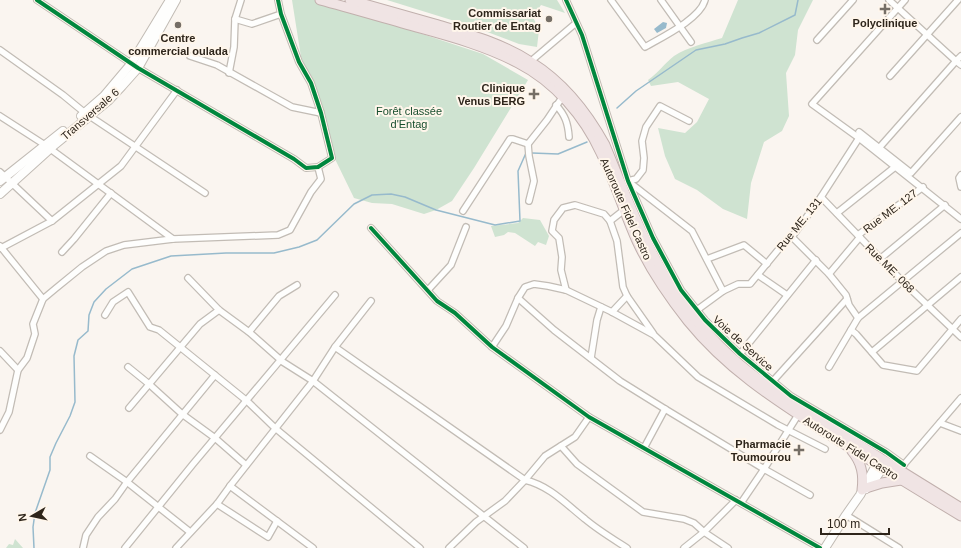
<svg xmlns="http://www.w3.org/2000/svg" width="961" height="548" font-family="Arial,sans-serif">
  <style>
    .green { fill: #cfe3d1 }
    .water { fill: #97bacc }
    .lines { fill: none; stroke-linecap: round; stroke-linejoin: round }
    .stream { stroke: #97bacc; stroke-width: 1.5 }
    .minor-casing { stroke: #c2bcb5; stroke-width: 8 }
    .secondary-casing { stroke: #c2bcb5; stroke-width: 10 }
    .trunk-casing { stroke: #c1b0ad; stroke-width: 11 }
    .minor { stroke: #fefefd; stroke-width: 5.5 }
    .secondary { stroke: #fefefd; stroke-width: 8 }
    .trunk { stroke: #f0e4e4; stroke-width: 9 }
    .cycleway-casing { stroke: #fff6eb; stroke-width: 6 }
    .cycleway { stroke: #00873e; stroke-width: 4 }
    .poi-dot { fill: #756e66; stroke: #fff6eb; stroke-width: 1.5 }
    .labels { text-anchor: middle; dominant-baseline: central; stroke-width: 4; stroke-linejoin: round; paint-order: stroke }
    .poi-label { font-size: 11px; font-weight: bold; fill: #2e251b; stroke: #fff6eb; text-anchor: end }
    .park-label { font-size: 11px; fill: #184e2e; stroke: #fff6eb }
    .street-label { font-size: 11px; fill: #2e251b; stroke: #fff6eb }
  </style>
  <rect width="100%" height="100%" fill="#faf5f0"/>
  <!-- green -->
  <g class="green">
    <polygon points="292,0 319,0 483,54 528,80 474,168 452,201 436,210 424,214 392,204 372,203 354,198 335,159 322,105 313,83 301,57"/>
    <polygon points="387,0 557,0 565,13 541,5 533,17 539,30 537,47 519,44 474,27"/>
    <path d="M738,0H813L798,30L795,55L786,73L789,116L782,131L764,142L751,183L747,219L723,209L697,190L675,179L665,156L658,128L685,133L697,122L709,99L678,82L651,86L648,80C658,73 665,63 674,56C688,47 706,43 722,38Z"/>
    <polygon points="523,218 540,220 549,236 546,245 538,242 535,246 515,233 508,232 504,235 495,237 491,226 518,223"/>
    <polygon points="15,539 23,548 6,548 9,544 13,545"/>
  </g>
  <!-- water -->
  <polygon class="water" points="663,22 667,23 666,28 657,33 654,29"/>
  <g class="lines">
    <!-- stream -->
    <g class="stream">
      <polyline points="617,108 636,91 696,50 725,44 742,38 759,33 795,15 798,0"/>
      <polyline points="532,153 558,154 587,142"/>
      <polyline points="34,548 33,527 35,513 50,470 50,457 56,443 70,416 75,402 74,356 78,340 88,331 89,315 94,302 106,289 132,269 171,256 226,253 274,253 299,247 317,240 354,204 372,195 391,194 405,197 436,210 495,225 520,221 518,171 526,153"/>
    </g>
    <defs>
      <g id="minor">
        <polyline points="37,0 138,68 294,159 306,168 318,167 332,158 321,113 311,83 299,62 281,14 278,0"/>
        <polyline points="566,0 582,35 628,181 653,238 681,290 705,320 740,354 791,396 886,452 904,465"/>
        <path d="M611,0L645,47C662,37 700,19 705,0"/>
        <polyline points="661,0 691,42"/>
        <polyline points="905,0 812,104 859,138 961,219"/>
        <polyline points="235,19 252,24 281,14"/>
        <polyline points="817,40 853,0"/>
        <polyline points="0,50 63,95 85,113 205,193"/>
        <polyline points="190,56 217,65 292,107 321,113"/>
        <polyline points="961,56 956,61 961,65"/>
        <polyline points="531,61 576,23"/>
        <polyline points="229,73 234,47 235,19 241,0"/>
        <polyline points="890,76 958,0"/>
        <path d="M556,105C565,115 568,123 569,137"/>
        <polyline points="0,116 45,145 173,239 278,235 290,230 311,192 321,179 318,167"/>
        <polyline points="859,132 911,173 961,117"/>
        <polyline points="528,144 529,156 534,181 529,201"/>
        <polyline points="879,148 956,61 889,0"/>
        <polyline points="0,172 52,221"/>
        <polyline points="961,175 959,178 961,187"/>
        <polyline points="628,181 636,179 643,170 644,158 642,141 646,127 660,106 689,121"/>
        <polyline points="629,182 692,231 723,291 697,310"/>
        <polyline points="821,197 903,282 961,337"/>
        <polyline points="463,211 510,139 513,139 528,144 547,120 563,96"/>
        <polyline points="837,213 895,167"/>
        <polyline points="610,221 624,210"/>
        <polyline points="371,228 437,301 455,313 492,347 589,417 820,548"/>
        <polyline points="858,235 923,187"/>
        <polyline points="792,237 829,274 846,295 849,305 858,318"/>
        <polyline points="0,246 43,299"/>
        <polyline points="1,248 52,221 121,166 177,90"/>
        <polyline points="62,252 74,239 111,193"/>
        <polyline points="881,258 945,205"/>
        <polyline points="707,259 744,245 767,264"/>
        <polyline points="829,274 860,237"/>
        <polyline points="758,275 787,295"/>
        <polyline points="188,278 219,310 249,332 283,362 313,381 524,548"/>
        <polyline points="428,290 451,265 466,227"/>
        <polyline points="566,290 561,270 562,257 559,238 552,231 554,220 563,208 575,205 604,214 610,221 617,241 623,287 627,296 653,333"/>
        <polyline points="723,291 738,284 750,284 783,244 792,237 821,197 859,138"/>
        <polyline points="518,298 554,330 620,381 665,409 764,469 810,495"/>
        <polyline points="612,312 627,296"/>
        <polyline points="105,315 113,302 128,292 150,327 159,330 247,401 275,428 420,548"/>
        <polyline points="851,330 856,334 883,365 917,371 961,319"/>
        <polyline points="249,332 279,296 297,285"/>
        <path d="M335,347L525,480C550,486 566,504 585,519C598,530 613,539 627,548"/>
        <polyline points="492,347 506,326 518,298 525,287 534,284 548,286 566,290 612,312 654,335 698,377 778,425 825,449"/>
        <polyline points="0,351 18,370"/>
        <polyline points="872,352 961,277"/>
        <polyline points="740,354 816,260"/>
        <polyline points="591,358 597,320 601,307"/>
        <polyline points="128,367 149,384 182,414 215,438 246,465"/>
        <polyline points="829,367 858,318 961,233"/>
        <polyline points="773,381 847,299"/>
        <polyline points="129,408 200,324 219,310"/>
        <polyline points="940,423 961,431"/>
        <polyline points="0,430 9,412 18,370 27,358 35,334 33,324 43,299 55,289 82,267 106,251 124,245 173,239"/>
        <polyline points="561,446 577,464 643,512 684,519 694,523 704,532 728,548"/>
        <polyline points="644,448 665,409"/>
        <polyline points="90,456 127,482 190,532"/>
        <polyline points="901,468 961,398"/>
        <polyline points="230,486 313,548"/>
        <polyline points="741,503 764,469 798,415"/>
        <polyline points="217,504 268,537 277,521"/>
        <polyline points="846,515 899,548"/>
        <polyline points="83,548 86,535 98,517 115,499 127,482 215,375"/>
        <polyline points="125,548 193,464 335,295"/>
        <polyline points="176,548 217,504 230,486 313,381 335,347 371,301"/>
        <polyline points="449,548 476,522 505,501 525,480 545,456 575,437 589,417"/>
        <polyline points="684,548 704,532 736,500"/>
      </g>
      <g id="secondary">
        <polyline points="81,116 104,96 131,64 170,0"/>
        <polyline points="0,181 63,131"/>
        <polyline points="0,194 52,147 108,101 122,86 138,68 176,0"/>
        <polyline points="866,489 875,479 886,463"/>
        <polyline points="825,548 846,515 860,495 879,460"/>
      </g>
      <g id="trunk">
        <path d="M320,0C354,9 387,19 420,28C453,37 488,47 518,63C555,82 584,116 601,153C615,182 624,212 637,241C650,269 669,297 688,321C727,369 774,399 825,432C870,461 915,488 961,516"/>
        <path d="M350,0C378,8 406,16 435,24C468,34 502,43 531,62C563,82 587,112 605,145C627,198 647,253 681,300C703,331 732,361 764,383C785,398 808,412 830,426C873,454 917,481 961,508"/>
        <path d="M852,451C862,463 864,475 862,490"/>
        <polyline points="866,488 882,483 901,480"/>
      </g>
    </defs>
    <!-- minor casing -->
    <use href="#minor" class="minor-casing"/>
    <!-- secondary casing -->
    <use href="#secondary" class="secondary-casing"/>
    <!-- trunk casing -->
    <use href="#trunk" class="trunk-casing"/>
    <!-- minor -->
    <use href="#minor" class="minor"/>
    <!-- secondary -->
    <use href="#secondary" class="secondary"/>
    <!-- trunk -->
    <use href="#trunk" class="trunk"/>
    <defs>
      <g id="cycleway">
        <polyline points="37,0 138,68 294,159 306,168 318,167 332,158 321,113 311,83 299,62 281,14 278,0"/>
        <polyline points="566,0 582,35 628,181 653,238 681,290 705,320 740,354 791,396 886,452 904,465"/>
        <polyline points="371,228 437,301 455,313 492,347 589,417 820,548"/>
      </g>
    </defs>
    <!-- cycleway casing -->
    <use href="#cycleway" class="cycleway-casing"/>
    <!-- cycleway -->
    <use href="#cycleway" class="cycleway"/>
  </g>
  <!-- markers -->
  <g class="poi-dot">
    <path d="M883 3h4v4h4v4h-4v4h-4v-4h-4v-4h4z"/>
    <circle cx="549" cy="19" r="4"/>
    <circle cx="178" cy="25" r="4"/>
    <path d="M532 88h4v4h4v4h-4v4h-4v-4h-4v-4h4z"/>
    <path d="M797 444h4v4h4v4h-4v4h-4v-4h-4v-4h4z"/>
  </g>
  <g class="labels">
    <!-- poi labels -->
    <g class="poi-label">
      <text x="541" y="13">Commissariat<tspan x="541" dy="13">Routier de Entag</tspan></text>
      <text x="885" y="23" text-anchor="middle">Polyclinique</text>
      <text x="178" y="38" text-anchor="middle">Centre<tspan x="178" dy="13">commercial oulada</tspan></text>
      <text x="525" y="88">Clinique<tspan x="525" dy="13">Venus BERG</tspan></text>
      <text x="791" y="444">Pharmacie<tspan x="791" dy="13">Toumourou</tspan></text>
    </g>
    <!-- park labels -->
    <g class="park-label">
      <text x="409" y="111">Forêt classée<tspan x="409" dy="13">d'Entag</tspan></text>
    </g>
    <!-- street labels -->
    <g class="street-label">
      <text transform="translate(90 114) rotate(-41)">Transversale 6</text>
      <text transform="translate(626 209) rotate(66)">Autoroute Fidel Castro</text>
      <text transform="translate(890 211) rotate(-37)">Rue ME. 127</text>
      <text transform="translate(799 224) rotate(-51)">Rue ME. 131</text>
      <text transform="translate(890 268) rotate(45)">Rue ME. 068</text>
      <text transform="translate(743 343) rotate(42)">Voie de Service</text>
      <text transform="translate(851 448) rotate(32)">Autoroute Fidel Castro</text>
    </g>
  </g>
  <!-- north arrow -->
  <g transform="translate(32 516) rotate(261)" stroke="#fff6eb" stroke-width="3" paint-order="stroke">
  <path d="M0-3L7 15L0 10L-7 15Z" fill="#2e251b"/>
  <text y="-6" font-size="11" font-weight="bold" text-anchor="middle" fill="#2e251b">N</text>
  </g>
  <!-- scale -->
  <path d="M821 528v6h68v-6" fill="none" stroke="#2e251b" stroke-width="2"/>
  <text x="827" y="528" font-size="12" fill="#2e251b" stroke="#fff6eb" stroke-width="3" paint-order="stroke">100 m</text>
</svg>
